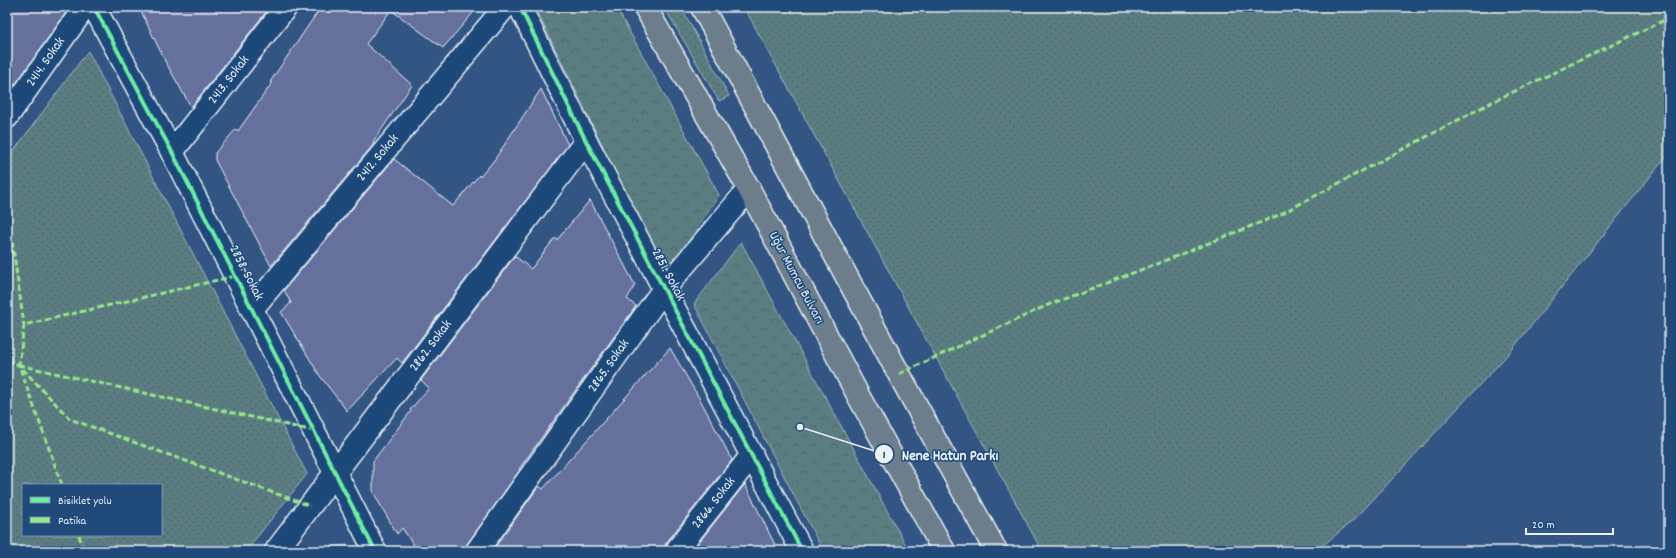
<svg xmlns="http://www.w3.org/2000/svg" width="1676" height="558" font-family="Dekko,sans-serif">
  <style>
    .grass { fill: url(#grass-dots); stroke: #a1b7bd; fill-rule: evenodd }
    .park { fill: url(#park-crowns); stroke: #a1b7bd }
    .building { fill: #65719c; stroke: #e8f1f8 }
    .lines { fill: none; stroke-linecap: round; stroke-linejoin: round }
    .street-casing { stroke: #e8f1f8; stroke-width: 25 }
    .secondary-casing { stroke: #e8f1f8; stroke-width: 25 }
    .primary-casing { stroke: #e8f1f8; stroke-width: 25 }
    .street { stroke: #1f4a7a; stroke-width: 22 }
    .secondary { stroke: #1f4a7a; stroke-width: 22 }
    .primary { stroke: #6c7d8c; stroke-width: 22 }
    .quiet { stroke: #98e88a; stroke-width: 3; stroke-dasharray: 6 3; stroke-linecap: butt }
    .cycleway-casing { stroke: #1f4a7a; stroke-width: 6 }
    .cycleway { stroke: #6deda7; stroke-width: 4 }
    .labels { text-anchor: middle; dominant-baseline: central; stroke-width: 3; stroke-linejoin: round; paint-order: stroke }
    .street-label { font-size: 14px; fill: #e8f1f8; stroke: #1f4a7a }
    .leader { fill: none; stroke: #e8f1f8; stroke-width: 1.5 }
    .callout-dot { fill: #e8f1f8; stroke: #1f4a7a; stroke-width: 1.5 }
    .mark-label { font-size: 12px; text-anchor: middle; font-weight: bold; fill: #111 }
    .callout-label { font-size: 15px; text-anchor: middle; font-weight: bold; fill: #e8f1f8; stroke: #1f4a7a; stroke-width: 3; stroke-linejoin: round; paint-order: stroke }
  </style>
  <defs>
    <pattern id="grass-dots" width="8" height="8" patternUnits="userSpaceOnUse"><rect width="8" height="8" fill="#5a7d82"/><path d="M2 2h.1M6 6h.1" fill="none" stroke="#516569" stroke-width="1.8" stroke-linecap="round"/></pattern>
    <pattern id="park-crowns" width="20" height="18" patternUnits="userSpaceOnUse"><rect width="20" height="18" fill="#5a7d82"/><path d="M2 6a3 3 0 1 1 6 0M12 15a3 3 0 1 1 6 0" fill="none" stroke="#516569"/></pattern>
  </defs>
  <rect width="100%" height="100%" fill="#335584"/>
  <filter id="ink" filterUnits="userSpaceOnUse"><feTurbulence type="fractalNoise" baseFrequency=".025" numOctaves="2"/><feDisplacementMap in="SourceGraphic" scale="8" xChannelSelector="R" yChannelSelector="G"/><feConvolveMatrix kernelMatrix="1 2 1 2 8 2 1 2 1" color-interpolation-filters="sRGB"/></filter>
  <g filter="url(#ink)">
    <!-- grass -->
    <g class="grass">
      <polygon points="664,7 681,7 729,96 719,101"/>
      <polygon points="744,7 1669,7 1669,153 1510,352 1356,518 1316,551 1042,551"/>
      <path d="M88,51L307,474L246,551H9L7,546V160ZM23,485H161V535H23Z"/>
      <polygon points="347,545 350,551 327,551 330,547"/>
    </g>
    <!-- park -->
    <g class="park">
      <polygon points="535,7 616,7 719,195 675,261 659,261"/>
      <polygon points="741,242 909,551 823,551 694,304"/>
    </g>
    <!-- building -->
    <g class="building">
      <polygon points="7,7 70,7 15,85 7,79"/>
      <polygon points="139,7 270,7 191,107 165,61"/>
      <polygon points="321,7 478,7 443,48 391,10 366,44 412,85 373,142 374,144 271,266 215,160 215,153 236,129 238,131 272,83 270,82"/>
      <polygon points="541,89 568,145 402,363 397,358 347,411 320,376 281,312 291,303 284,290 394,159 453,206 479,175 480,177 495,159"/>
      <polygon points="590,200 635,285 627,299 636,306 519,469 520,470 467,544 465,551 418,551 402,528 397,534 373,492 373,461 411,411 410,410 429,388 421,380 515,256 531,269 555,238 557,240"/>
      <polygon points="670,348 702,403 732,460 666,543 664,551 492,551 539,486 543,489"/>
      <polygon points="745,484 778,551 692,551"/>
    </g>
    <g class="lines">
      <defs>
        <g id="street">
          <polyline points="520,7 586,141 802,551"/>
          <polyline points="7,117 85,7"/>
          <polyline points="172,152 286,7"/>
          <polyline points="252,309 505,7"/>
          <polyline points="276,551 586,141"/>
          <polyline points="477,551 663,290 749,189"/>
          <polyline points="676,551 752,455"/>
        </g>
        <polyline id="secondary" points="94,7 172,152 375,551"/>
        <g id="primary">
          <polyline points="645,7 749,189 859,397 944,551"/>
          <polyline points="702,7 899,374 996,551"/>
        </g>
      </defs>
      <!-- street casing -->
      <use href="#street" class="street-casing"/>
      <!-- secondary casing -->
      <use href="#secondary" class="secondary-casing"/>
      <!-- primary casing -->
      <use href="#primary" class="primary-casing"/>
      <!-- street -->
      <use href="#street" class="street"/>
      <!-- secondary -->
      <use href="#secondary" class="secondary"/>
      <!-- primary -->
      <use href="#primary" class="primary"/>
      <!-- quiet -->
      <g class="quiet">
        <polyline points="7,206 24,325"/>
        <polyline points="7,361 19,365 70,419 310,506"/>
        <polyline points="19,365 314,431"/>
        <polyline points="899,374 1048,305 1159,263 1279,215 1494,101 1669,18"/>
        <polyline points="62,485 19,365 24,325 235,276"/>
        <polyline points="79,535 84,551"/>
      </g>
      <defs>
        <g id="cycleway">
          <polyline points="94,7 172,152 375,551"/>
          <polyline points="520,7 586,141 802,551"/>
        </g>
      </defs>
      <!-- cycleway casing -->
      <use href="#cycleway" class="cycleway-casing"/>
      <!-- cycleway -->
      <use href="#cycleway" class="cycleway"/>
    </g>
  </g>
  <g class="labels">
    <!-- street labels -->
    <g class="street-label">
      <text transform="translate(46 62) rotate(-55)">2414. Sokak</text>
      <text transform="translate(229 80) rotate(-52)">2413. Sokak</text>
      <text transform="translate(378 158) rotate(-50)">2412. Sokak</text>
      <text transform="translate(246 273) rotate(63)">2858. Sokak</text>
      <text transform="translate(668 275) rotate(62)">2851. Sokak</text>
      <text transform="translate(796 278) rotate(62)">Uğur Mumcu Bulvarı</text>
      <text transform="translate(431 346) rotate(-53)">2862. Sokak</text>
      <text transform="translate(609 366) rotate(-55)">2865. Sokak</text>
      <text transform="translate(714 503) rotate(-52)">2866. Sokak</text>
    </g>
  </g>
  <!-- callouts -->
  <path class="leader" d="M800 427L884 454"/>
  <g class="callout-dot">
    <circle cx="800" cy="427" r="4"/>
    <circle cx="884" cy="454" r="10"/>
  </g>
  <g class="mark-label">
    <text x="884" y="458">1</text>
  </g>
  <g class="callout-label">
    <text x="950" y="460">Nene Hatun Parkı</text>
  </g>
  <!-- margin -->
  <rect width="1676" height="558" fill="none" stroke="#1f4a7a" stroke-width="24"/>
  <rect x="12" y="12" width="1652" height="534" fill="none" stroke="#e8f1f8" stroke-width="1.5" filter="url(#ink)"/>
  <!-- legend -->
  <rect x="22" y="484" width="140" height="52" fill="#1f4a7a" stroke="#6f8dac"/>
  <rect x="30" y="497" width="20" height="6" fill="#6deda7" stroke="#6f8dac"/>
  <text x="58" y="504" font-size="12" fill="#e8f1f8">Bisiklet yolu</text>
  <rect x="30" y="517" width="20" height="6" fill="#98e88a" stroke="#6f8dac"/>
  <text x="58" y="524" font-size="12" fill="#e8f1f8">Patika</text>
  <!-- scale -->
  <path d="M1526 528v6h87v-6" fill="none" stroke="#e8f1f8" stroke-width="2"/>
  <text x="1532" y="528" font-size="12" fill="#e8f1f8" stroke="#1f4a7a" stroke-width="3" paint-order="stroke">20 m</text>
</svg>
